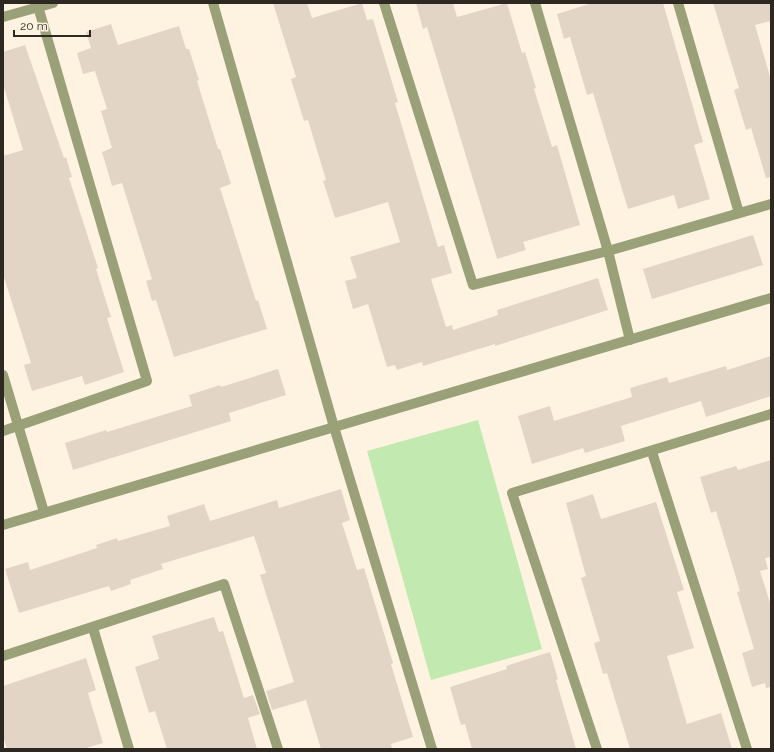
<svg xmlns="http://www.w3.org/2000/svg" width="774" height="752" font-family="Raleway,sans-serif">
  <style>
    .green { fill: #c2e9af }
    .building { fill: #e2d5c5 }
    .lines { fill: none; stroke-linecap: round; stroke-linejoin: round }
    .minor { stroke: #9aa077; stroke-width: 10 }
    .tertiary { stroke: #9aa077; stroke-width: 10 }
  </style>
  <rect width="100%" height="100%" fill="#fef3e1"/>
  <!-- green -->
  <polygon class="green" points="478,420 542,649 431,680 367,451"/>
  <!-- building -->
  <g class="building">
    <polygon points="273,3 307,3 312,18 362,3 367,20 373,19 398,102 395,103 438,247 444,245 452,273 431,279 446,327 452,325 453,330 498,315 497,310 598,278 608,310 495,346 495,344 423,366 422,362 397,370 395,365 387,367 368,304 353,309 345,281 357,278 350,257 400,242 388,202 335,218 323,181 326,180 308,120 304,121 291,79 296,77"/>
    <polygon points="416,3 453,3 457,17 507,3 522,53 525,52 536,88 534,89 552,147 557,145 580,225 523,242 526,250 497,259 427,27 423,29"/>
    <polygon points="592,3 663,3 703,142 694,145 710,199 678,209 674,195 628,209 593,93 587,95 570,37 564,39 557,14"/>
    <polygon points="713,3 771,3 771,21 755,25 771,80 771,177 766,178 751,128 746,130 734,90 739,88"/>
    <polygon points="111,24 118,45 179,26 186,49 189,49 199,80 197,81 218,149 220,149 231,184 220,188 256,301 258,300 267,329 174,357 156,300 152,301 146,281 152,279 122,183 112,186 102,152 112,148 101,111 107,109 95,71 83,74 77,53 91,48 86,32"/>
    <polygon points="25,45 64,158 66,157 72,177 69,178 98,268 96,269 111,317 107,318 124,372 85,385 82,376 32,391 24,365 31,363 3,274 3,156 23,150 3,84 3,52"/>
    <polygon points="753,235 763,265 652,299 643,269"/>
    <polygon points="771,356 771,396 706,417 701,401 621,426 625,441 585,453 583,448 532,464 518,416 550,406 554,421 632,397 630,388 667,377 669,383 726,366 727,370"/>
    <polygon points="278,369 286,395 229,413 231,421 73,470 65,443 106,430 107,432 192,406 189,395 220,385 221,387"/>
    <polygon points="771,460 771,557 765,558 768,569 760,571 771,606 771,687 766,688 765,683 752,687 742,653 754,649 737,592 740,591 716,511 711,513 700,477 736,466 738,470"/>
    <polygon points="341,489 350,520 342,523 357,570 364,568 393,663 391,664 413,737 391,744 392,749 321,749 306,700 272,710 266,691 294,682 260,575 266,573 254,536 161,564 163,569 130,580 131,584 111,591 109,586 19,613 5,569 28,562 30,570 97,548 96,545 117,538 118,541 170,526 167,516 204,504 210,521 277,500 279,508"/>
    <polygon points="593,494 601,519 656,502 684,590 677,592 694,648 667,656 687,724 721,713 732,749 630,749 607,673 603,674 594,643 600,641 581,578 586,576 566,503"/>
    <polygon points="214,617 219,632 223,631 244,698 253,695 260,714 248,718 257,749 167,749 155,711 149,713 135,667 159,659 152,636"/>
    <polygon points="550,652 558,679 556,680 576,749 472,749 465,724 461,725 450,687 507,669 506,666"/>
    <polygon points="86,658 96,690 88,693 103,743 83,749 7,749 3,736 3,686"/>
  </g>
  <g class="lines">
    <!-- minor -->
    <g class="minor">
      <polyline points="384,3 473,285 608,251 771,204"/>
      <polyline points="535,3 608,251 630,340"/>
      <polyline points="678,3 739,213"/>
      <polyline points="3,17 53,3"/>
      <polyline points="3,375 44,512"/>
      <polyline points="3,431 147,381 37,3"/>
      <polyline points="652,452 747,749"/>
      <polyline points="93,628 129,749"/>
      <polyline points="3,656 224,584 278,749"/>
      <polyline points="597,749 512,493 771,414"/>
    </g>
    <!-- tertiary -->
    <g class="tertiary">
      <polyline points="213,3 334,427 432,749"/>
      <polyline points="3,525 771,298"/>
    </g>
  </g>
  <!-- border -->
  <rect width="774" height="752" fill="none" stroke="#2d2822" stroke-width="8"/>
  <!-- scale -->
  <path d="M14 30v6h76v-6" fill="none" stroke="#2d2822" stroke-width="2"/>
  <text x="20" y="30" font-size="12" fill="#2d2822" stroke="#fef3e1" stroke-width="3" paint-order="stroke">20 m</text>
</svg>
